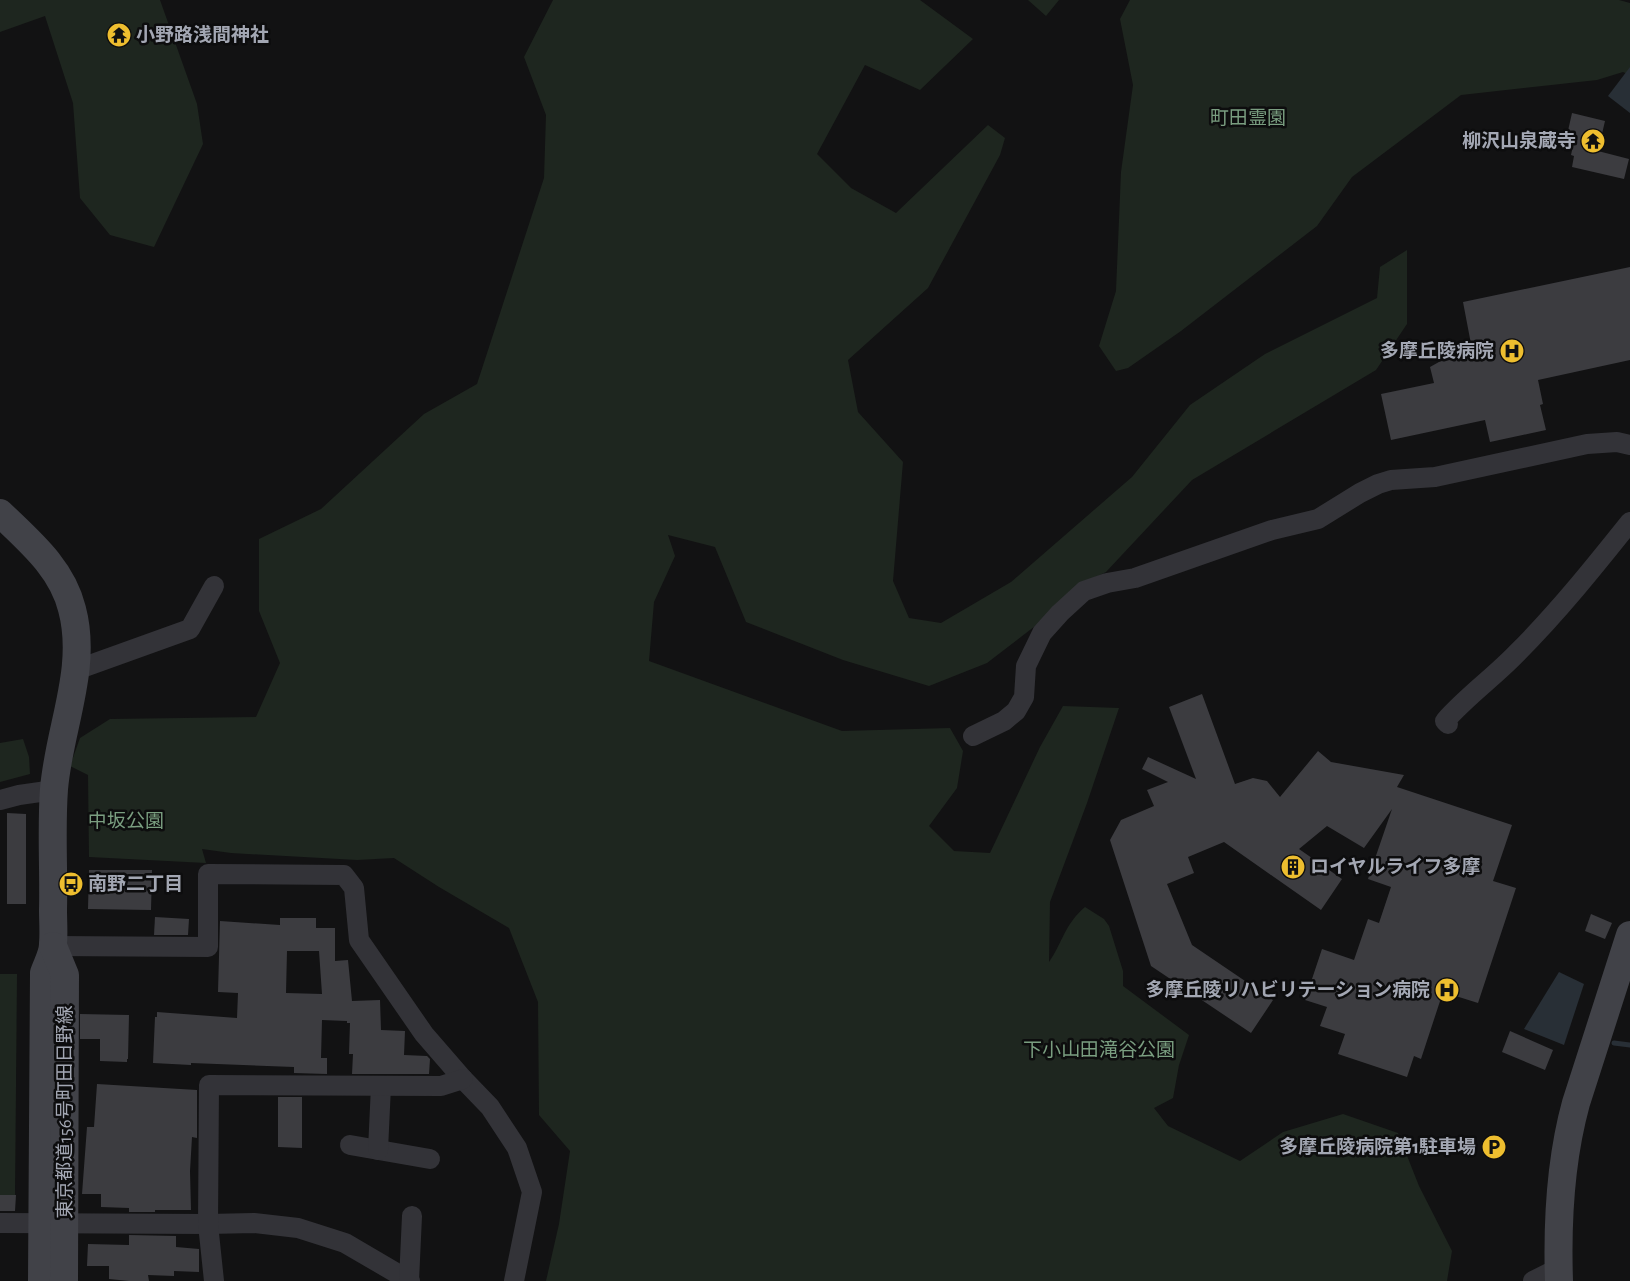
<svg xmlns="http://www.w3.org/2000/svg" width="1630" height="1281" font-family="'Alegreya Sans','Noto Sans JP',sans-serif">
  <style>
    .green { fill: #1e261f }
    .water { fill: #282f36 }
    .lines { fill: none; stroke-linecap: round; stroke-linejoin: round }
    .stream { stroke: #282f36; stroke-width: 5 }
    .building { fill: #3c3c40; fill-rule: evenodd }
    .street { stroke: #333338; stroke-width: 20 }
    .secondary { stroke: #414248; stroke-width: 28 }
    .labels { text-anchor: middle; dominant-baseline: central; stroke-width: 5; stroke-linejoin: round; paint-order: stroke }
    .poi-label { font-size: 19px; font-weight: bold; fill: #a3a7b3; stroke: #0d0d0e; text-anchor: end }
    .park-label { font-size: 19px; fill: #7a9e80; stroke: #0d0d0e }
    .street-label { font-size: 19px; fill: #a3a7b3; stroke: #0d0d0e }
  </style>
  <rect width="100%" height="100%" fill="#121213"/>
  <!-- green -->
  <g class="green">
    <polygon points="0,0 160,0 197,104 203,144 154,247 110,235 80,198 73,103 45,16 0,32"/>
    <path d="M553,0H920L973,39L920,90L865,65L817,154L851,188L896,213L988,125L1005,138L1000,155L928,288L848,360L858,412L903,462L893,581L909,618L941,623L1011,582L1132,477L1190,405L1265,354L1377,298L1380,267L1407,250V324L1376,370L1192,480L1106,572L1077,586L1039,623L987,663L929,686L843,660L746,622L715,547L668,535L675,556L654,602L649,661L842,731L950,728L963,751L957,788L929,826L954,851L990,853L1040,747L1063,706L1119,708L1087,803L1050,902L1049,962C1063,942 1064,925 1085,907L1104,919L1109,926L1123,971V986L1189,1035L1179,1065L1173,1098L1154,1108L1168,1126L1240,1161L1283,1132L1343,1114L1398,1133L1419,1186L1452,1251L1447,1281H546L559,1224L570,1151L539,1115L538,1002L509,928L439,887L394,858L357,860L231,853L202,849L206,863L89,857L88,775L70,766L80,738L110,719L256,717L280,663L259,611V539L321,509L424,414L477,384L544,178L546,115L524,57Z"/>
    <polygon points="1028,0 1059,0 1046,16"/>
    <polygon points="1130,0 1619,0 1630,3 1630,75 1623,72 1597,80 1461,95 1352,177 1317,226 1181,331 1128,368 1116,371 1099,346 1116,291 1121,172 1133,85 1120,19"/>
    <polygon points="23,739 29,757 30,774 0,782 0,743"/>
    <polygon points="0,974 17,974 15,1195 0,1195"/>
  </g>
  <!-- water -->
  <g class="water">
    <polygon points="1630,67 1630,113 1608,96"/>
    <polygon points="1559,972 1584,984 1564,1045 1524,1029"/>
  </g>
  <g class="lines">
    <!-- stream -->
    <polyline class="stream" points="1614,1043 1630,1045"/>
  </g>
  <!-- building -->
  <g class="building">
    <polygon points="1572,113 1605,121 1598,151 1629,159 1624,179 1572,167 1574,156 1571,155 1573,146 1565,144"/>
    <polygon points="1630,267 1630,360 1538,380 1543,404 1540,405 1546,430 1490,442 1485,420 1391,440 1381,394 1434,383 1430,367 1471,344 1463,302"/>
    <polygon points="1202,694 1235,784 1253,778 1267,781 1280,797 1318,751 1331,762 1404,775 1397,787 1512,825 1493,881 1516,888 1478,1003 1443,992 1421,1059 1414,1056 1407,1077 1338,1054 1345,1034 1320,1026 1327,1007 1305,1000 1322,949 1354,960 1368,919 1379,923 1391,887 1368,879 1392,809 1364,848 1327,826 1299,849 1342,879 1321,910 1224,842 1188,857 1194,873 1167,884 1192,945 1273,1000 1251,1033 1151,966 1110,840 1121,820 1154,806 1147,790 1168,782 1142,769 1148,757 1196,779 1169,707"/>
    <polygon points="7,813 26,814 26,904 7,904"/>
    <polygon points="89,870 152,870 151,910 88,909"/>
    <polygon points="1591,914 1612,923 1605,939 1585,931"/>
    <polygon points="155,917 189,919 188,935 154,935"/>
    <path d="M280,918H316V928H335V961L348,960L352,1001L380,1000L381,1030L405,1031L404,1055L427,1056L430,1059L429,1074H352L353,1054H349L350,1023H347V1021L322,1020L321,1058H327V1074L294,1073V1067L191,1063V1065L153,1063L155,1017H157V1012L237,1018L238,993L218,992L220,921L280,925ZM287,951H319L322,994L286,993Z"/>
    <polygon points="80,1014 129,1015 128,1059 127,1059 127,1062 100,1061 100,1039 80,1039"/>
    <polygon points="1510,1031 1553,1050 1545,1070 1502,1052"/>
    <polygon points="97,1084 197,1090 197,1138 192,1137 190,1171 191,1210 155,1210 155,1212 129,1212 129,1208 101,1207 101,1194 82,1194 87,1127 94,1127"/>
    <polygon points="278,1097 302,1097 302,1148 278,1147"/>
    <polygon points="0,1195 16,1195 15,1211 0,1211"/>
    <polygon points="129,1235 176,1236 176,1247 199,1249 199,1272 174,1271 174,1276 148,1275 149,1281 129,1281 109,1279 109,1266 87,1266 88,1244 129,1245"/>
  </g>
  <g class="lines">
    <!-- street -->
    <g class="street">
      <polyline points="76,670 190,629 214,586"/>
      <path d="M1448,724L1445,721C1467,696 1494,677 1517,653C1558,612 1594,567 1630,522"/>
      <polyline points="973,736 1004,721 1016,711 1024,697 1026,666 1042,633 1060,613 1084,591 1107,583 1135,578 1272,530 1318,519 1360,493 1378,484 1391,480 1435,477 1587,444 1617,442 1630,445"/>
      <polyline points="0,800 19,795 54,790"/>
      <polyline points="53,946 208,947 208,874 344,875 354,888 359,940 424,1034 463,1079 490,1107 517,1148 532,1192 514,1281"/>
      <polyline points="350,1145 430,1159"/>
      <polyline points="378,1150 381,1086"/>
      <polyline points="0,1223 208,1224 254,1223 298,1228 345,1243 410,1281"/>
      <polyline points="214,1281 208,1224 209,1085 441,1086 463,1079"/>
      <polyline points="409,1281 412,1216"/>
      <polyline points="1533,1281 1559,1268"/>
    </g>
    <!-- secondary -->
    <g class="secondary">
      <path d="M0,513C29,541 62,568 72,609C88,669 59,728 54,789C51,829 54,870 53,910C53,921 54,933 53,944C53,954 47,964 44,973L42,1281"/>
      <polyline points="53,946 65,975 64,1281"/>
      <path d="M1559,1281C1557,1221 1560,1161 1576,1103L1630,935"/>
    </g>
  </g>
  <!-- icons -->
  <defs>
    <symbol id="temple-disc" viewBox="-11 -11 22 22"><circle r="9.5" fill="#eebe2f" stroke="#0d0d0e"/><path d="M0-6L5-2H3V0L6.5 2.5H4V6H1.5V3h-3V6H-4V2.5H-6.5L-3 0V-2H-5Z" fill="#111"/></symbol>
    <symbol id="hospital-disc" viewBox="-11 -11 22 22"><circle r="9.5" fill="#eebe2f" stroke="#0d0d0e"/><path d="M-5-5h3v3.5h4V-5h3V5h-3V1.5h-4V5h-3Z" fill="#111"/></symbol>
    <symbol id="building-disc" viewBox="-11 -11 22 22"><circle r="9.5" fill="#eebe2f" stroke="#0d0d0e"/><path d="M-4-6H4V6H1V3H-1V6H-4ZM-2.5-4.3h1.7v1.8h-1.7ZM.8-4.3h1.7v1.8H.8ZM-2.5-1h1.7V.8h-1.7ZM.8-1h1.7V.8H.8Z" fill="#111"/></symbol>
    <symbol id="bus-disc" viewBox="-11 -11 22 22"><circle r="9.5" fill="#eebe2f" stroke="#0d0d0e"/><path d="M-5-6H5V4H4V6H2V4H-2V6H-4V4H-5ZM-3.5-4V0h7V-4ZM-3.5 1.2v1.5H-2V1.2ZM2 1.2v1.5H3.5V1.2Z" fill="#111"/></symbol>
    <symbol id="parking-disc" viewBox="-11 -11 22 22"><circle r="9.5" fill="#eebe2f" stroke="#0d0d0e"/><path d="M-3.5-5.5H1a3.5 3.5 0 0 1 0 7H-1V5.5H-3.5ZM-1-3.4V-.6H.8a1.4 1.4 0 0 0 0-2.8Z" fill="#111"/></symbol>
  </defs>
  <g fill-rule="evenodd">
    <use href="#temple-disc" x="105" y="21" width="28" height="28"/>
    <use href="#temple-disc" x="1579" y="127" width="28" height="28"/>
    <use href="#hospital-disc" x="1498" y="337" width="28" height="28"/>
    <use href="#building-disc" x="1279" y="853" width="28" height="28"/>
    <use href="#bus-disc" x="57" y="870" width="28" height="28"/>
    <use href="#hospital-disc" x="1433" y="976" width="28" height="28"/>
    <use href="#parking-disc" x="1480" y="1133" width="28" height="28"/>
  </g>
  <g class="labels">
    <!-- poi labels -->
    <g class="poi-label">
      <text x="136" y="35" text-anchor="start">小野路浅間神社</text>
      <text x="1576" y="141">柳沢山泉蔵寺</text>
      <text x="1494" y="351">多摩丘陵病院</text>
      <text x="1310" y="867" text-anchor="start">ロイヤルライフ多摩</text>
      <text x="88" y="884" text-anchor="start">南野二丁目</text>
      <text x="1430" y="990">多摩丘陵リハビリテーション病院</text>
      <text x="1476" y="1147">多摩丘陵病院第1駐車場</text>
    </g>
    <!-- park labels -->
    <g class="park-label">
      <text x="1248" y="118">町田霊園</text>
      <text x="126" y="821">中坂公園</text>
      <text x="1099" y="1050">下小山田滝谷公園</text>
    </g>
    <!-- street labels -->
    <g class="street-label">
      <text transform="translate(65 1112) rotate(-90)">東京都道156号町田日野線</text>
    </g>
  </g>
</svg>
